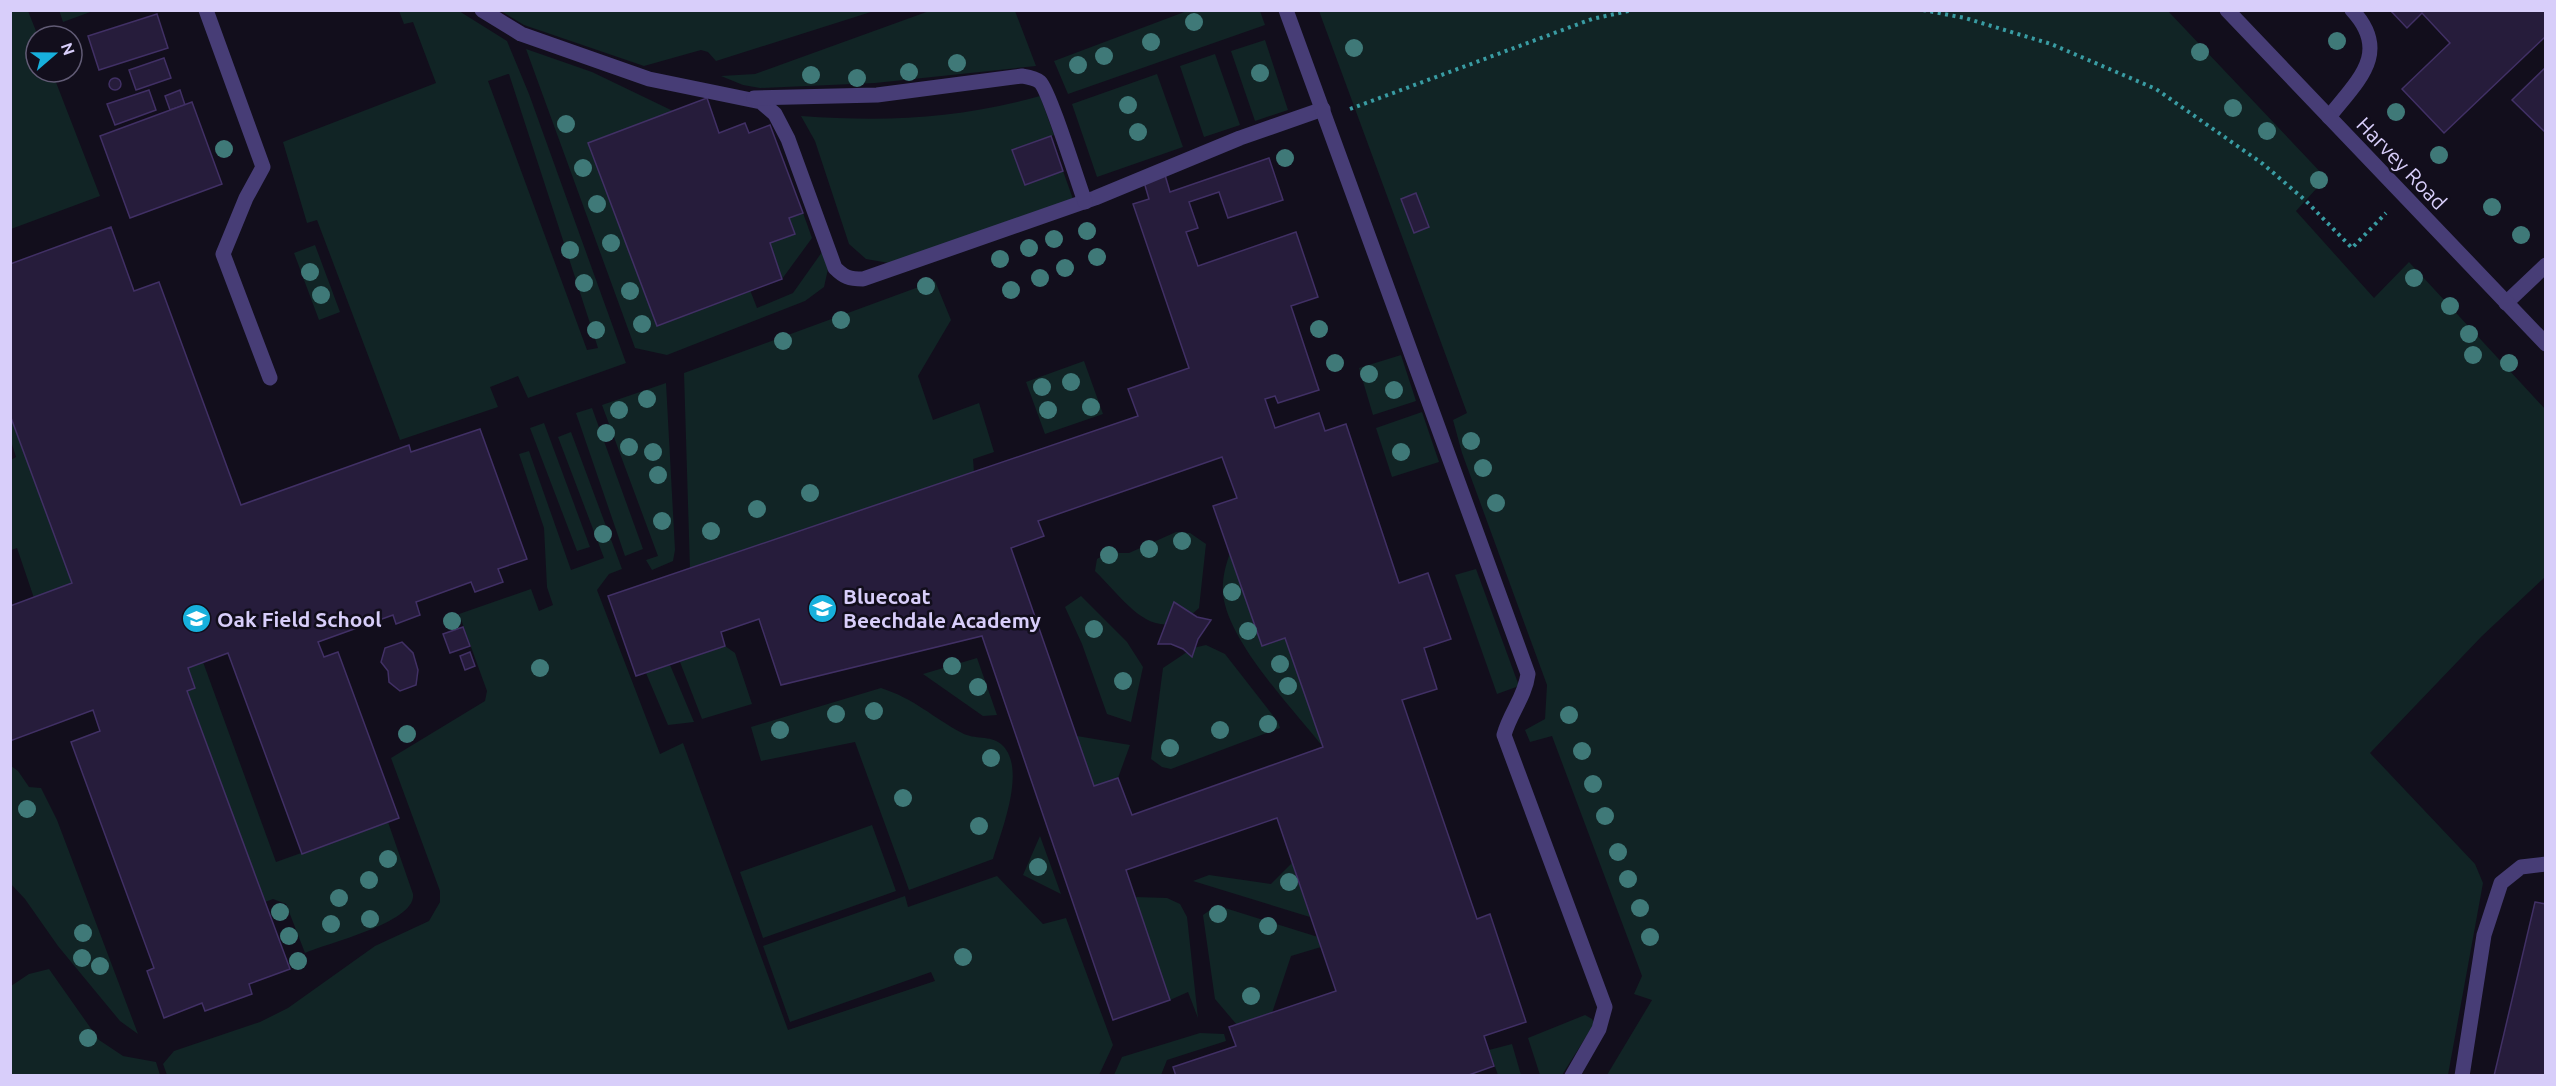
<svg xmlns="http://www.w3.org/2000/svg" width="2556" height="1086" font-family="Ubuntu,sans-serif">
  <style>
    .green { fill: #112425; fill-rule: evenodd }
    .building { fill: #261c3b; stroke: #413065; stroke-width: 1.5; fill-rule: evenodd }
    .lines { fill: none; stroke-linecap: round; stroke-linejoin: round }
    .path { stroke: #399ca3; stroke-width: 4; stroke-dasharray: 3 4.5; stroke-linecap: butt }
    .service { stroke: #473d76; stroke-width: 15 }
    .minor { stroke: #473d76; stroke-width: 15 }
    .tree { fill: #3f7978 }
    .labels { text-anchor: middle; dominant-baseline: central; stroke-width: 5; stroke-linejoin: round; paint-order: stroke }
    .street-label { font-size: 21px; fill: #d8cefa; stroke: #120e1c }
    .poi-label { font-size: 21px; font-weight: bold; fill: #d8cefa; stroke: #120e1c; text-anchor: start }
  </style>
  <rect width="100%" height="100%" fill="#120e1c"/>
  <!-- green -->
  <g class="green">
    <polygon points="11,10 28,11 38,36 36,36 36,72 52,72 100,196 11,229"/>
    <polygon points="59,10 93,10 93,11 63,22"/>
    <polygon points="932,10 1015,11 1036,66 875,83 760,88 743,85 721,76 755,74"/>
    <path d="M399,11H459L507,41L529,94L626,363L528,398L518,376L490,387L498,407L400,440L317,220L307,223L283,142L436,83L413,22L404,24ZM508,74H509L598,348L587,350L488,81Z"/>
    <polygon points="501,11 874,11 716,61 708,52 701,50 644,66 524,25"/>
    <polygon points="1187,11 1260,11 1265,25 1068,94 1054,61"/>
    <polygon points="1319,11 2168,11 2326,178 2296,211 2374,298 2409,262 2545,409 2545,577 2482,636 2370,753 2475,864 2483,883 2448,1075 1607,1075 1652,1000 1634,994 1642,976 1552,736 1530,742 1525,730 1545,719 1547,685 1462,453 1453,420 1467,413"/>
    <polygon points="1265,40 1288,110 1255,121 1231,51"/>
    <polygon points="526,49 592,72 673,111 588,143 657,325 750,290 757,308 793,293 822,252 828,269 824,287 805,301 667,355 635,348"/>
    <polygon points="1215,54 1240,125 1204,137 1180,66"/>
    <polygon points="1157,74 1183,147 1097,177 1072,104"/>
    <path d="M1040,96L1054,135L1012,150L1025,185L1063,171L1073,199L889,263L866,259L849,244L815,141L801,116C888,122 956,119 1040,96Z"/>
    <polygon points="803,213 812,238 782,279 770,243 795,234 789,218"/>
    <polygon points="315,245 340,312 319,320 294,253"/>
    <polygon points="935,281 951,320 918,376 933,420 979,403 994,452 973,459 974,472 690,569 684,373"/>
    <polygon points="1401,355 1416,401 1373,415 1359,368"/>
    <polygon points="1084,361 1103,414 1045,434 1026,382"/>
    <polygon points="666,383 675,550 673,561 652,570 646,560 658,556 602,405"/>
    <polygon points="592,408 643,549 625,556 576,413"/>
    <polygon points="1422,412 1439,462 1392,477 1376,428"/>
    <polygon points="11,415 72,583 34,598 17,548 11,550 11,460 16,457 11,441"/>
    <polygon points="544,423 590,547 577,551 530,428"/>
    <polygon points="571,432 622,569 609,574 597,590 660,754 683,743 788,1030 935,981 931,972 790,1022 763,946 905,896 908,907 997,876 1043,924 1066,918 1113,1045 1099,1075 167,1075 163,1064 174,1051 260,1022 288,1008 375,946 429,921 440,902 440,891 391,758 485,701 487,691 459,614 531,589 539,611 553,605 547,587 544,528 519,454 529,451 571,570 604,558 558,437"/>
    <path d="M1176,532L1190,533L1206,544L1199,608C1155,650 1127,602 1095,571L1097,559L1108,553H1129Z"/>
    <path d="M1230,553L1262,646L1285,638L1323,747C1293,709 1228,642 1223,594C1222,579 1225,567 1230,553Z"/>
    <polygon points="1476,569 1519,686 1497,694 1455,575"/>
    <polygon points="1081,596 1127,642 1143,667 1131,722 1107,714 1082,644 1065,607"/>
    <polygon points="1206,645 1225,654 1278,722 1280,728 1171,769 1162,767 1151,759 1163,668 1193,648"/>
    <polygon points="725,646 735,653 752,704 702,719 680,662"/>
    <polygon points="977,658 997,715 983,716 923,674"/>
    <path d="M203,662L276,862L388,822L413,894C417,922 328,943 305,953L286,904L273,899L265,902L187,691L195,687L188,668Z"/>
    <polygon points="670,665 694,722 668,725 646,673"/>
    <path d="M881,688C915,699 932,717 962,733C975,740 990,735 1001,744C1028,767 1001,831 993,859L909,890L855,742L761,761L751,727Z"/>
    <polygon points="1077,736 1130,745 1118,778 1094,786"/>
    <polygon points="11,766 18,771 29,787 41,788 57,820 138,1034 120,1021 58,946 25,899 11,884"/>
    <polygon points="872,825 896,891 763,938 740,872"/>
    <polygon points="1040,836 1061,894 1023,875"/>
    <polygon points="1292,863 1310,917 1193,881 1209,875 1271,884"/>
    <polygon points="1135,897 1167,898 1180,904 1187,917 1198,1018 1188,992 1170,1000"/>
    <polygon points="1213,908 1225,908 1318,937 1321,947 1291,956 1272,1013 1237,1025 1215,999 1203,915"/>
    <polygon points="49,969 99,1040 123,1056 156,1062 160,1075 11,1075 11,986 29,974"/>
    <polygon points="1585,1015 1592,1019 1594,1024 1562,1075 1540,1075 1528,1038"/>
    <polygon points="1200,1033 1224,1034 1226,1041 1167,1060 1161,1075 1114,1075 1122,1057"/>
    <polygon points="1512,1044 1521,1075 1498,1075 1489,1050"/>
  </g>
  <!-- building -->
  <g class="building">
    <polygon points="2390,10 2546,10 2546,36 2444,133 2402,89 2450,43 2422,13 2407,28"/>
    <polygon points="157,14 168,48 99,70 88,36"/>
    <polygon points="164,58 171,78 136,90 129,70"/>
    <polygon points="2546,67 2546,133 2512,100"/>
    <circle cx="115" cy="84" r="6"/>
    <polygon points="149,90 156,110 115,125 107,104"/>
    <polygon points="180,90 185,105 170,110 165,96"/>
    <polygon points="707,98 719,133 745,123 749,133 770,125 803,213 789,218 795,234 770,243 782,279 657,326 588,143"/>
    <polygon points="192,102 222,184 130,218 100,136"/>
    <polygon points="1051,136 1063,171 1025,185 1012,150"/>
    <path d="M1269,158L1283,200L1228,218L1219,192L1189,202L1198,228L1186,232L1198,266L1296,232L1318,297L1291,306L1319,390L1278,403L1275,396L1265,399L1275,428L1319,413L1325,431L1346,424L1399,583L1428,573L1451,639L1424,648L1437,689L1402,700L1477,919L1490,914L1526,1022L1484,1036L1494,1066L1466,1076H1176L1173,1067L1236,1046L1229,1027L1336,991L1277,818L1126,870L1170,1000L1113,1020L982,636L781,685L759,619L721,632L725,646L636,676L608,596L1138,416L1128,389L1189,368L1133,204L1149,199L1144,182L1165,175L1170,192ZM1222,457L1237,498L1213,506L1262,646L1285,638L1323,747L1132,815L1118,778L1094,786L1011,548L1044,536L1038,521Z"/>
    <polygon points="1416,193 1429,227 1414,233 1401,199"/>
    <polygon points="111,227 134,291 159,282 241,505 409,445 411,452 480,429 527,559 498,569 503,582 475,592 471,582 416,602 420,615 396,624 393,615 318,642 324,657 338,652 399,818 302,854 228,653 188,668 195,688 187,691 290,969 249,984 252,994 205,1011 202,1003 164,1018 147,971 154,968 71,742 100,731 93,710 10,741 10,606 72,583 10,415 10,264"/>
    <polygon points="1174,602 1197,617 1211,620 1198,639 1192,657 1183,649 1171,644 1158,644"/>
    <polygon points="463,627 470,646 450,653 443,634"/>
    <polygon points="402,642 413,653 418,670 416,685 400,691 389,682 388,671 381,662 385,648"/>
    <polygon points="470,652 475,666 465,670 460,656"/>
    <polygon points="2535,902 2546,904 2546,1076 2494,1076"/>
  </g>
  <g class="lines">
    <!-- path -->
    <g class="path">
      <polyline points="1923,10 1965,18 2051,44 2156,89 2263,164 2305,200 2352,248 2386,213"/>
      <polyline points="1350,109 1592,19 1633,10"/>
    </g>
    <!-- service -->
    <g class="service">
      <polyline points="206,10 263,167 246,198 223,254 270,378"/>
      <path d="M482,10L521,34L649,79L761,102L775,114L788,139L835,268C844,277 849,279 863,279L1095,198L1240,138L1323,109"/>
      <path d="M1286,10L1528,674C1525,697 1510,713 1504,735L1605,1007L1599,1029L1572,1076"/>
      <path d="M754,98L877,95L1022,76C1028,77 1035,78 1040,82C1049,90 1078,183 1085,202"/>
      <path d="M2329,117C2357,81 2392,53 2352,10"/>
      <polyline points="2506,303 2546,265"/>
      <polyline points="2462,1076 2484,935 2501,883 2521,867 2546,864"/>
    </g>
    <!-- minor -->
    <polyline class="minor" points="2227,10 2546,344"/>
  </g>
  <!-- trees -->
  <g class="tree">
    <circle cx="1194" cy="22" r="9"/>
    <circle cx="2337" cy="41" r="9"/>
    <circle cx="1151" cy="42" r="9"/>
    <circle cx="1354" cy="48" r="9"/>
    <circle cx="2200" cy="52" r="9"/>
    <circle cx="1104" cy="56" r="9"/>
    <circle cx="957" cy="63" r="9"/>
    <circle cx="1078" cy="65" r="9"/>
    <circle cx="909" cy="72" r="9"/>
    <circle cx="1260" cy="73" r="9"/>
    <circle cx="811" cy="75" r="9"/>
    <circle cx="857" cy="78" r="9"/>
    <circle cx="1128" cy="105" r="9"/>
    <circle cx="2233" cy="108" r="9"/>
    <circle cx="2396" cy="112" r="9"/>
    <circle cx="566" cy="124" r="9"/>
    <circle cx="2267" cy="131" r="9"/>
    <circle cx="1138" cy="132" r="9"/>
    <circle cx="224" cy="149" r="9"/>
    <circle cx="2439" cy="155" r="9"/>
    <circle cx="1285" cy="158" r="9"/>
    <circle cx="583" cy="168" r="9"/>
    <circle cx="2319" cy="180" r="9"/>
    <circle cx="597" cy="204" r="9"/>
    <circle cx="2492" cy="207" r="9"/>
    <circle cx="1087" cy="231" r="9"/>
    <circle cx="2521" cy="235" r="9"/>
    <circle cx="1054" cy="239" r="9"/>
    <circle cx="611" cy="243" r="9"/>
    <circle cx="1029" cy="248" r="9"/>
    <circle cx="570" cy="250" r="9"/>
    <circle cx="1097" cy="257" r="9"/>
    <circle cx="1000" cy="259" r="9"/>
    <circle cx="1065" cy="268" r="9"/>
    <circle cx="310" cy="272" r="9"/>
    <circle cx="1040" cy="278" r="9"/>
    <circle cx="2414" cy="278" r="9"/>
    <circle cx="584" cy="283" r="9"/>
    <circle cx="926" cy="286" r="9"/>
    <circle cx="1011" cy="290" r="9"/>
    <circle cx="630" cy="291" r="9"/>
    <circle cx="321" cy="295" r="9"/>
    <circle cx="2450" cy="306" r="9"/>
    <circle cx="841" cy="320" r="9"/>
    <circle cx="642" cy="324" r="9"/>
    <circle cx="1319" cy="329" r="9"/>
    <circle cx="596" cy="330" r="9"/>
    <circle cx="2469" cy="334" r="9"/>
    <circle cx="783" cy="341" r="9"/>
    <circle cx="2473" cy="355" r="9"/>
    <circle cx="1335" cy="363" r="9"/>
    <circle cx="2509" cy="363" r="9"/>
    <circle cx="1369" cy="374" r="9"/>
    <circle cx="1071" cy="382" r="9"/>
    <circle cx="1042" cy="387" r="9"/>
    <circle cx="1394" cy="390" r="9"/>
    <circle cx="647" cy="399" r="9"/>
    <circle cx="1091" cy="407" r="9"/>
    <circle cx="619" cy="410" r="9"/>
    <circle cx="1048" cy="410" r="9"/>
    <circle cx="606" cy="433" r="9"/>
    <circle cx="1471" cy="441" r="9"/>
    <circle cx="629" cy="447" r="9"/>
    <circle cx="653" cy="452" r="9"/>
    <circle cx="1401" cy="452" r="9"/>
    <circle cx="1483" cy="468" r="9"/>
    <circle cx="658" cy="475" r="9"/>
    <circle cx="810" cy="493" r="9"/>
    <circle cx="1496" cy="503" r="9"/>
    <circle cx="757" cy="509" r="9"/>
    <circle cx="662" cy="521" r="9"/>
    <circle cx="711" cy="531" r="9"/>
    <circle cx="603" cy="534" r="9"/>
    <circle cx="1182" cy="541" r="9"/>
    <circle cx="1149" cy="549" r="9"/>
    <circle cx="1109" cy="555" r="9"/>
    <circle cx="1232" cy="592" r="9"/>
    <circle cx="452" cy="621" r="9"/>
    <circle cx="1094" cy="629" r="9"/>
    <circle cx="1248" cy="631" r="9"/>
    <circle cx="1280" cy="664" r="9"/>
    <circle cx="952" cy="666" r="9"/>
    <circle cx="540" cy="668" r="9"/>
    <circle cx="1123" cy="681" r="9"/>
    <circle cx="1288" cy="686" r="9"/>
    <circle cx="978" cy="687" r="9"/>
    <circle cx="874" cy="711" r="9"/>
    <circle cx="836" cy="714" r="9"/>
    <circle cx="1569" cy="715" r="9"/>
    <circle cx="1268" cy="724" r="9"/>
    <circle cx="780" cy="730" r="9"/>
    <circle cx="1220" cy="730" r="9"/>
    <circle cx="407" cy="734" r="9"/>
    <circle cx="1170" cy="748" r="9"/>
    <circle cx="1582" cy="751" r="9"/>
    <circle cx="991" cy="758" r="9"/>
    <circle cx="1593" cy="784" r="9"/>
    <circle cx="903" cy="798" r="9"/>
    <circle cx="27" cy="809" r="9"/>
    <circle cx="1605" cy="816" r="9"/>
    <circle cx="979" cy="826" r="9"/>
    <circle cx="1618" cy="852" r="9"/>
    <circle cx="388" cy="859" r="9"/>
    <circle cx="1038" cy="867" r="9"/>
    <circle cx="1628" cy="879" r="9"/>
    <circle cx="369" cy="880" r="9"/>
    <circle cx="1289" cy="882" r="9"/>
    <circle cx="339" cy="898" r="9"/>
    <circle cx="1640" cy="908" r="9"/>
    <circle cx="280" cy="912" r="9"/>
    <circle cx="1218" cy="914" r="9"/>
    <circle cx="370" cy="919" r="9"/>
    <circle cx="331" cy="924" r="9"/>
    <circle cx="1268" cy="926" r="9"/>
    <circle cx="83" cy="933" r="9"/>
    <circle cx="289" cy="936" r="9"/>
    <circle cx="1650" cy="937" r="9"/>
    <circle cx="963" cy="957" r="9"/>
    <circle cx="82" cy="958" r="9"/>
    <circle cx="298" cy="961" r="9"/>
    <circle cx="100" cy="966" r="9"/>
    <circle cx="1251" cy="996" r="9"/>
    <circle cx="88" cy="1038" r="9"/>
  </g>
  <!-- icons -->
  <defs>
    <symbol id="school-disc" viewBox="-11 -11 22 22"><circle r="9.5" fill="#17b0dc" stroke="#120e1c"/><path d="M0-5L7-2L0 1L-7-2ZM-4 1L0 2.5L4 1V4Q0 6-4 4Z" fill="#fff"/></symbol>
  </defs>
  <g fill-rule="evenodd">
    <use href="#school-disc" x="806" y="592" width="33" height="33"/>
    <use href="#school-disc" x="180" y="602" width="33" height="33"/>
  </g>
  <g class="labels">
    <!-- street labels -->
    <g class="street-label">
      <text transform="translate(2402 163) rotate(46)">Harvey Road</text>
    </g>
    <!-- poi labels -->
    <g class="poi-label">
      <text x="843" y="596">Bluecoat<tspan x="843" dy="24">Beechdale Academy</tspan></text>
      <text x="217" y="619">Oak Field School</text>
    </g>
  </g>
  <!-- border -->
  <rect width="2556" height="1086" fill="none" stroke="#d8cefa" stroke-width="24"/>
  <!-- north arrow -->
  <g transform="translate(54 54) rotate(70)"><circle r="28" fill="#120e1c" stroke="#615b75" stroke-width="1.5"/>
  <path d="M0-4.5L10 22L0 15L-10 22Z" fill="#17b0dc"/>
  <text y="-9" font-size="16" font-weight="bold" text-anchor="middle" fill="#d8cefa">N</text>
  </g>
</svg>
